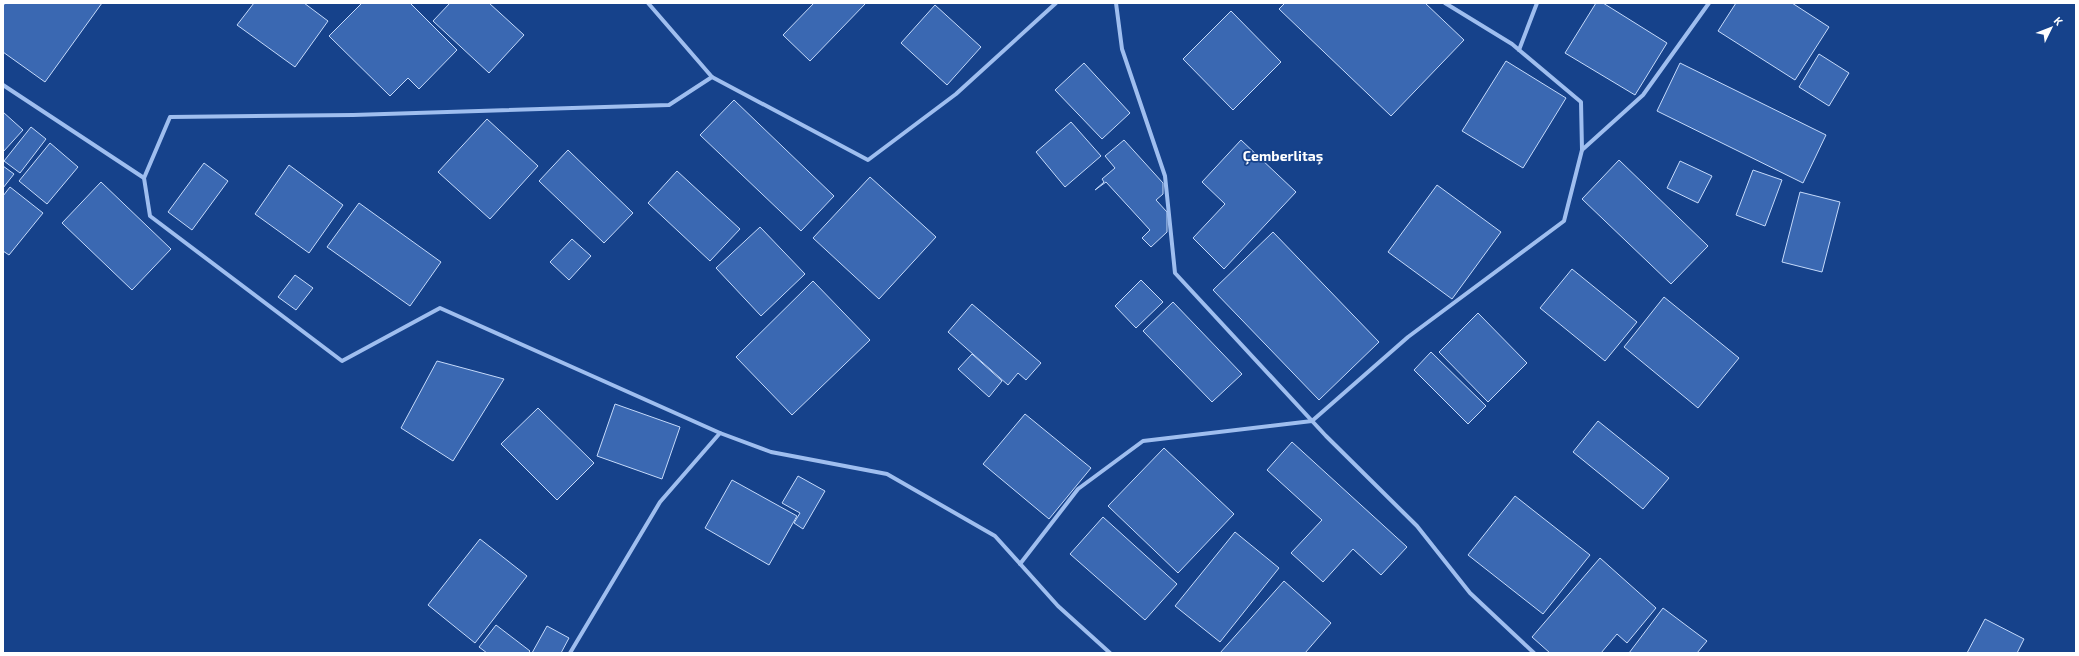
<svg xmlns="http://www.w3.org/2000/svg" width="2079" height="656" font-family="'Exo 2',sans-serif">
  <style>
    .building { fill: #3a68b2; stroke: #c5dafb }
    .lines { fill: none; stroke-linecap: round; stroke-linejoin: round }
    .minor { stroke: #9fbeef; stroke-width: 4 }
    .labels { text-anchor: middle; dominant-baseline: central; stroke-width: 3.5; stroke-linejoin: round; paint-order: stroke }
    .quarter-label { font-size: 14px; font-weight: bold; fill: #fff; stroke: #16428b }
  </style>
  <rect width="100%" height="100%" fill="#16428b"/>
  <!-- building -->
  <g class="building">
    <polygon points="5,3 102,3 45,82 3,52 3,6"/>
    <polygon points="254,3 304,3 328,21 295,67 237,25"/>
    <polygon points="362,3 410,3 457,50 419,89 408,78 390,96 329,36"/>
    <polygon points="450,3 489,3 524,35 489,73 433,21"/>
    <polygon points="814,3 866,3 810,61 783,35"/>
    <polygon points="1285,3 1425,3 1464,40 1391,116 1279,9"/>
    <polygon points="1596,3 1603,3 1667,43 1635,95 1565,53"/>
    <polygon points="1736,3 1792,3 1829,27 1795,80 1718,31"/>
    <polygon points="935,5 981,47 947,85 901,43"/>
    <polygon points="1231,11 1281,62 1233,110 1183,59"/>
    <polygon points="1819,54 1849,73 1829,106 1799,87"/>
    <polygon points="1506,61 1566,98 1523,168 1462,131"/>
    <polygon points="1084,63 1130,113 1102,139 1055,90"/>
    <polygon points="1680,63 1826,135 1803,183 1657,111"/>
    <polygon points="734,100 834,196 801,231 700,135"/>
    <polygon points="3,112 23,130 3,152"/>
    <polygon points="487,119 538,166 490,219 438,172"/>
    <polygon points="1071,122 1101,156 1065,187 1036,152"/>
    <polygon points="31,127 46,139 20,173 4,161"/>
    <polygon points="1124,140 1163,183 1163,194 1156,200 1167,212 1167,232 1151,247 1142,238 1150,230 1106,182 1095,190 1104,182 1102,179 1115,168 1105,156"/>
    <polygon points="1241,140 1296,192 1224,269 1193,238 1225,204 1202,182"/>
    <polygon points="50,143 78,167 47,204 19,181"/>
    <polygon points="568,150 633,213 604,243 539,181"/>
    <polygon points="1619,160 1708,246 1671,284 1582,199"/>
    <polygon points="1680,161 1712,176 1698,203 1667,188"/>
    <polygon points="204,163 228,181 192,230 168,212"/>
    <polygon points="289,165 343,205 309,253 255,214"/>
    <polygon points="3,166 14,174 3,188"/>
    <polygon points="1753,170 1782,180 1765,226 1736,215"/>
    <polygon points="677,171 740,229 710,261 648,203"/>
    <polygon points="870,177 936,237 879,299 813,238"/>
    <polygon points="101,182 171,249 132,290 62,223"/>
    <polygon points="1437,185 1501,232 1452,299 1388,252"/>
    <polygon points="10,187 43,213 9,255 3,251 3,196"/>
    <polygon points="1800,192 1840,202 1822,272 1782,262"/>
    <polygon points="359,203 441,262 410,306 327,247"/>
    <polygon points="760,227 805,274 761,316 716,268"/>
    <polygon points="1273,232 1379,342 1319,400 1213,290"/>
    <polygon points="572,239 591,256 569,280 550,262"/>
    <polygon points="1572,269 1637,322 1605,361 1540,308"/>
    <polygon points="295,275 313,288 296,310 278,297"/>
    <polygon points="1141,280 1163,302 1136,328 1115,306"/>
    <polygon points="813,281 870,340 792,415 736,357"/>
    <polygon points="1664,297 1739,358 1698,408 1624,347"/>
    <polygon points="1173,302 1242,374 1212,402 1143,331"/>
    <polygon points="972,304 1041,363 1026,380 1018,373 1008,385 948,332"/>
    <polygon points="1478,313 1527,363 1488,402 1439,352"/>
    <polygon points="1431,352 1486,406 1468,424 1414,370"/>
    <polygon points="972,354 1002,381 989,397 958,369"/>
    <polygon points="437,361 504,379 453,461 401,428"/>
    <polygon points="615,404 680,427 662,479 597,456"/>
    <polygon points="538,408 594,463 557,500 501,444"/>
    <polygon points="1025,414 1091,468 1049,519 983,464"/>
    <polygon points="1598,421 1669,478 1643,509 1573,452"/>
    <polygon points="1292,442 1407,547 1381,575 1353,549 1323,582 1291,553 1322,520 1267,470"/>
    <polygon points="1164,448 1234,514 1178,573 1108,506"/>
    <polygon points="798,476 825,491 803,529 794,523 800,513 782,503"/>
    <polygon points="732,480 797,516 769,565 705,528"/>
    <polygon points="1515,496 1590,555 1543,614 1468,555"/>
    <polygon points="1103,517 1177,584 1145,620 1070,554"/>
    <polygon points="1235,532 1279,568 1220,642 1175,606"/>
    <polygon points="480,539 527,576 475,643 428,605"/>
    <polygon points="1600,558 1656,608 1627,643 1617,634 1601,653 1550,653 1532,637"/>
    <polygon points="1284,581 1331,623 1305,653 1220,653"/>
    <polygon points="1663,608 1707,641 1697,653 1629,653"/>
    <polygon points="1985,619 2024,639 2017,653 1967,653"/>
    <polygon points="496,625 530,651 528,653 487,653 479,647"/>
    <polygon points="547,626 569,638 561,653 532,653"/>
  </g>
  <g class="lines">
    <!-- minor -->
    <g class="minor">
      <polyline points="648,3 712,77"/>
      <polyline points="1116,3 1122,49 1165,176 1175,273 1326,436 1417,526 1470,593 1534,653"/>
      <polyline points="1519,50 1537,3"/>
      <polyline points="3,85 144,178 150,216 342,361 440,308 720,433 771,452 887,474 995,536 1058,606 1110,653"/>
      <polyline points="1582,150 1643,95 1709,3"/>
      <polyline points="144,178 170,117 353,115 669,105 712,77 868,160 956,94 1056,3"/>
      <polyline points="1020,564 1078,489 1143,441 1312,421 1408,337 1564,221 1582,150 1581,102 1512,44 1445,3"/>
      <polyline points="570,653 660,502 720,433"/>
    </g>
  </g>
  <g class="labels">
    <!-- quarter labels -->
    <g class="quarter-label">
      <text x="1283" y="155">Çemberlitaş</text>
    </g>
  </g>
  <!-- border -->
  <rect width="2079" height="656" fill="none" stroke="#ffffff" stroke-width="8"/>
  <!-- north arrow -->
  <g transform="translate(2051 28) rotate(47)" stroke="#16428b" stroke-width="3" paint-order="stroke">
  <path d="M0-3L7 15L0 10L-7 15Z" fill="#ffffff"/>
  <text y="-6" font-size="11" font-weight="bold" text-anchor="middle" fill="#ffffff">K</text>
  </g>
</svg>
